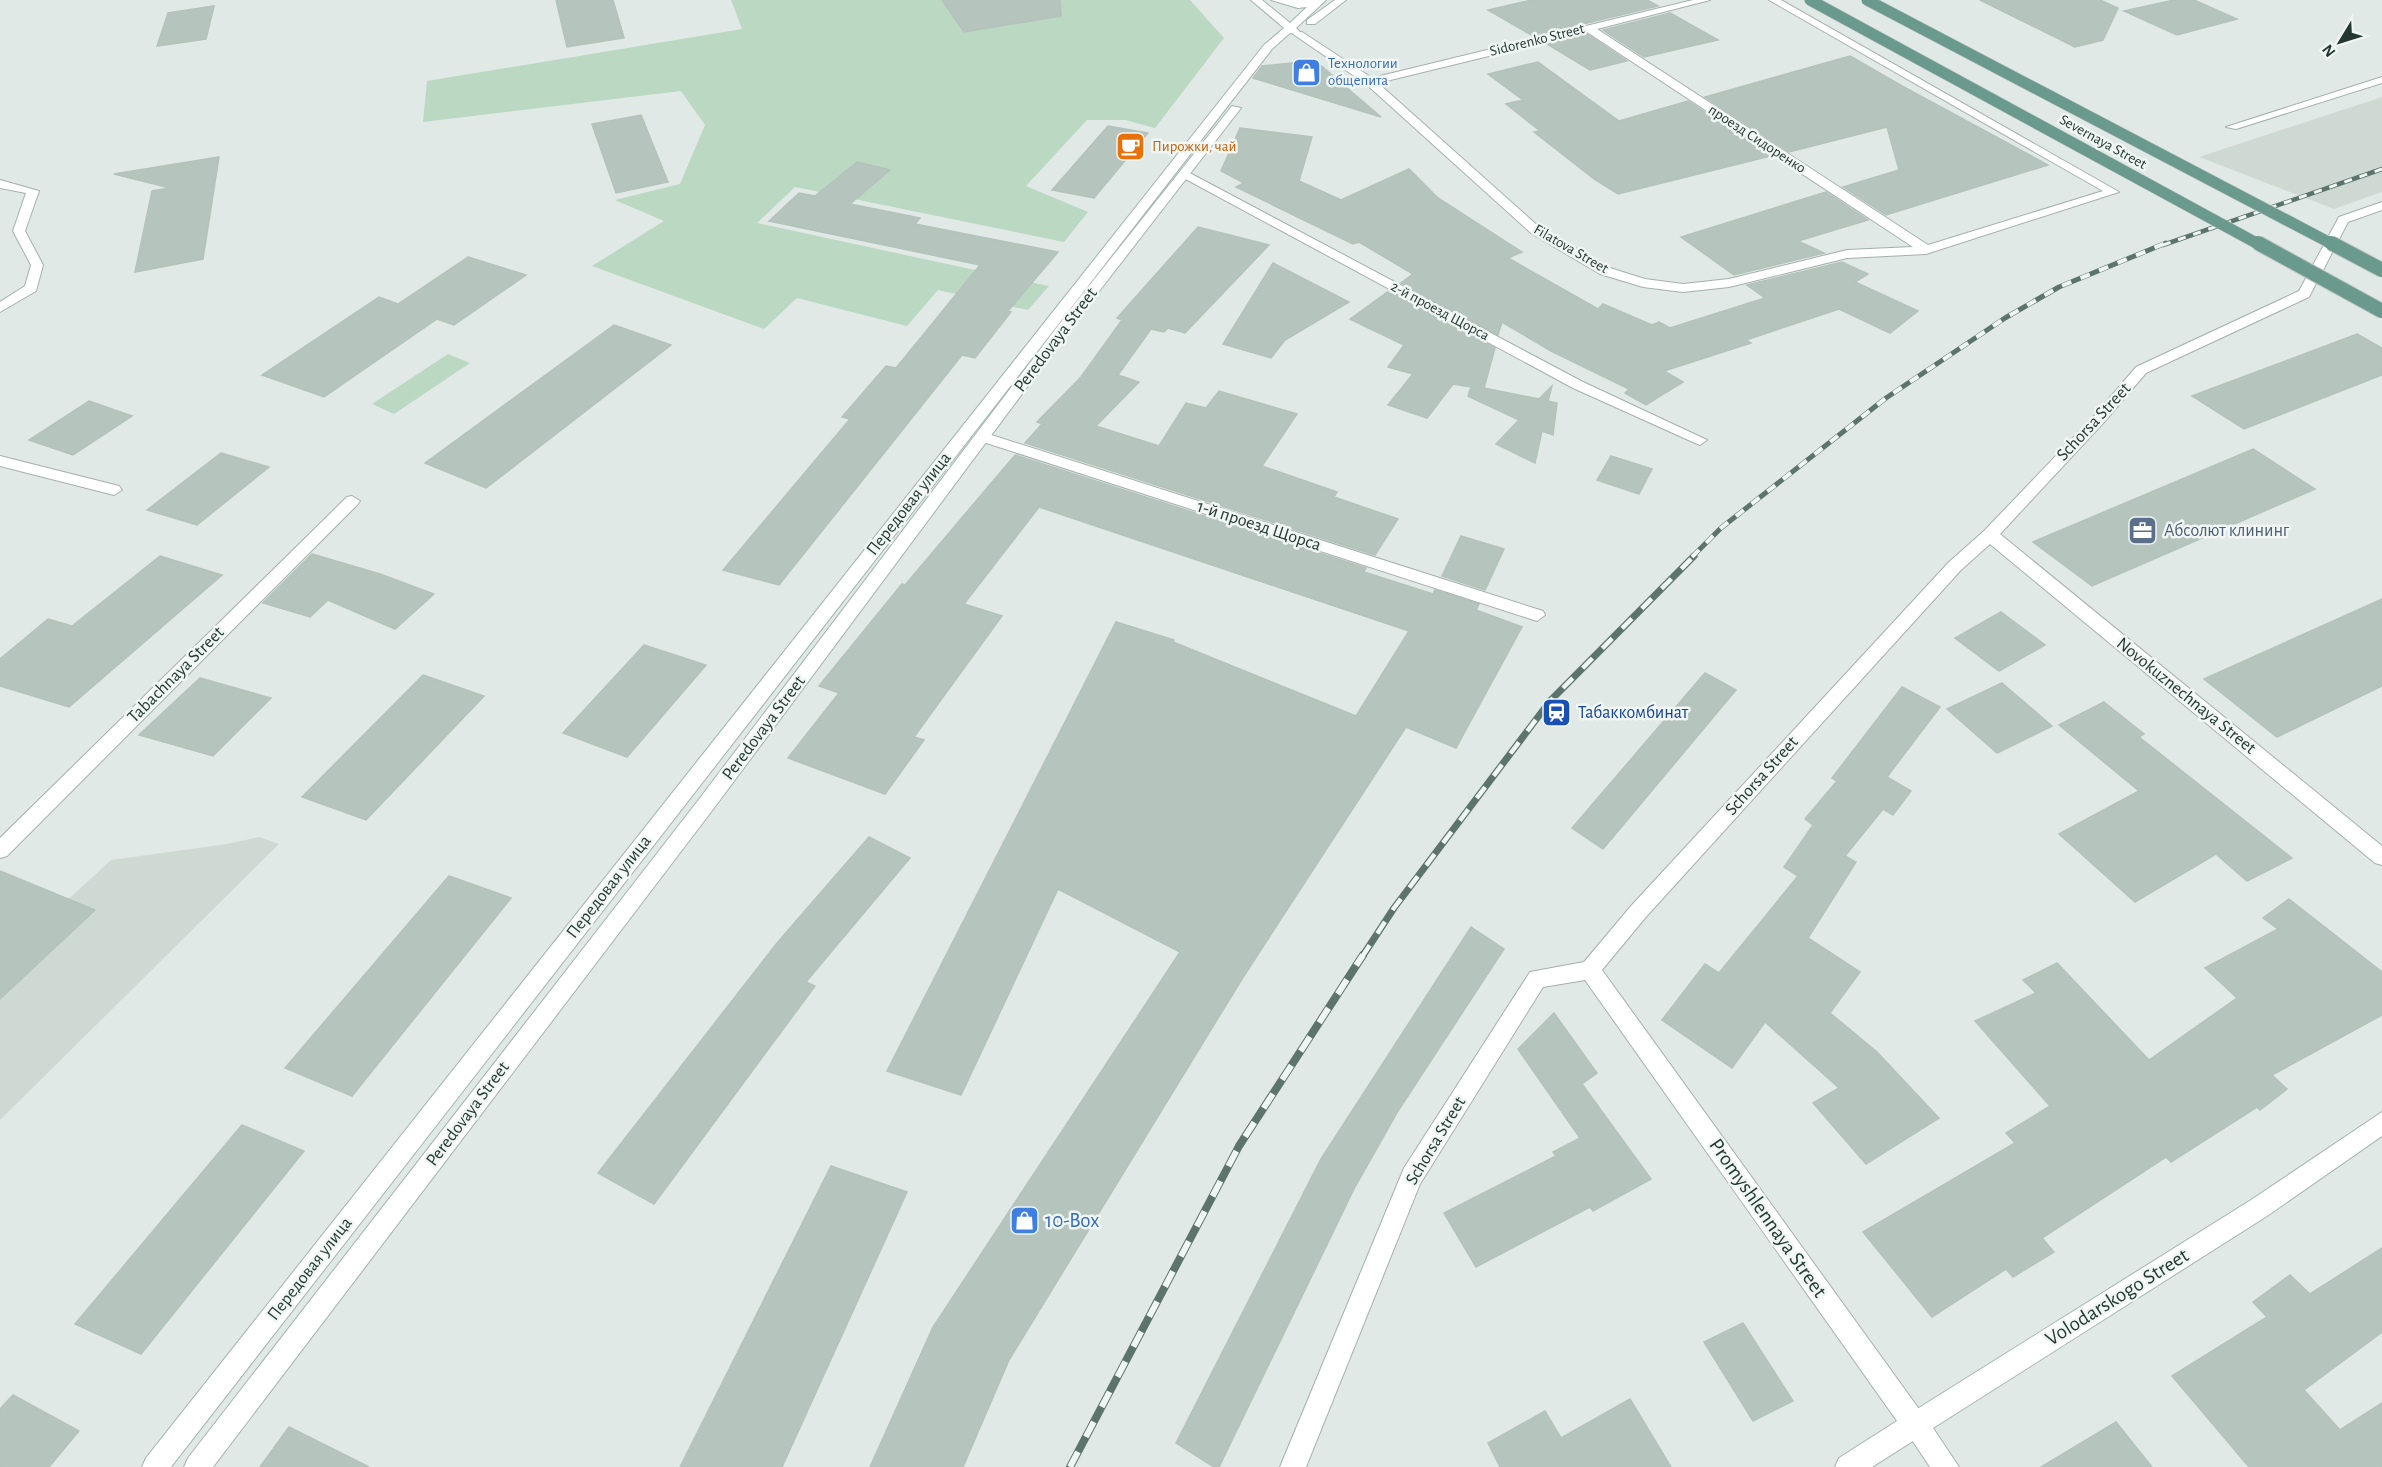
<svg xmlns="http://www.w3.org/2000/svg" width="2382" height="1467" font-family="'Alegreya Sans',sans-serif">
  <style>
    .built { fill: #cfd9d4 }
    .green { fill: #bbd8c3 }
    .building { fill: #b6c4be; stroke: #b4c2bc; stroke-width: 1.5 }
    .lines { fill: none; stroke-linecap: round; stroke-linejoin: round }
    .street-casing { stroke: #a4b0ac; stroke-width: 2 }
    .secondary-casing { stroke: #a1b4ad; stroke-width: 2 }
    .street { fill: #fff; fill-rule: evenodd }
    .secondary { fill: #fff; fill-rule: evenodd }
    .rail-far3-casing { stroke: #5d746d; stroke-width: 4.5 }
    .rail-far2-casing { stroke: #5d746d; stroke-width: 5 }
    .rail-far1-casing { stroke: #5d746d; stroke-width: 7 }
    .rail-casing { stroke: #5d746d; stroke-width: 8 }
    .rail-far3 { stroke: #f0f6f3; stroke-width: 3; stroke-dasharray: 8; stroke-linecap: butt }
    .rail-far2 { stroke: #f0f6f3; stroke-width: 4; stroke-dasharray: 10; stroke-linecap: butt }
    .rail-far1 { stroke: #f0f6f3; stroke-width: 4.5; stroke-dasharray: 14; stroke-linecap: butt }
    .rail { stroke: #f0f6f3; stroke-width: 6; stroke-dasharray: 17; stroke-linecap: butt }
    .primary-bridge-far1-casing { stroke: #bdc3c2; stroke-width: 12; stroke-linecap: butt }
    .primary-bridge-casing { stroke: #bdc3c2; stroke-width: 16; stroke-linecap: butt }
    .primary-bridge-far1 { stroke: #6a9a8d; stroke-width: 11 }
    .primary-bridge { stroke: #6a9a8d; stroke-width: 14 }
    .labels { text-anchor: middle; dominant-baseline: central; stroke-width: 5; stroke-linejoin: round; paint-order: stroke }
    .far-street-label { font-size: 15px; fill: #233832; stroke: #f0f6f3 }
    .far-shop-label { font-size: 15px; fill: #366cbe; stroke: #f0f6f3; text-anchor: start }
    .far-food-label { font-size: 15px; fill: #c56008; stroke: #f0f6f3; text-anchor: start }
    .street-label { font-size: 18px; fill: #233832; stroke: #f0f6f3 }
    .service-label { font-size: 18px; fill: #4e5e75; stroke: #f0f6f3; text-anchor: start }
    .transit-label { font-size: 18px; fill: #164399; stroke: #f0f6f3; text-anchor: start }
    .near-street-label { font-size: 21px; fill: #233832; stroke: #f0f6f3 }
    .near-shop-label { font-size: 21px; fill: #366cbe; stroke: #f0f6f3; text-anchor: start }
  </style>
  <rect width="100%" height="100%" fill="#e0e9e5"/>
  <!-- built -->
  <g class="built">
    <polygon points="2382,97 2382,192 2334,209 2199,157"/>
    <polygon points="259,837 279,844 0,1120 0,962 111,860 227,844"/>
  </g>
  <!-- green -->
  <g class="green">
    <polygon points="731,0 1190,0 1224,38 1155,128 1125,120 1087,120 1026,186 1088,212 1064,242 795,187 757,223 1049,286 1028,310 938,290 907,326 797,298 764,329 592,266 664,221 615,200 680,184 705,125 681,91 423,122 427,81 742,29"/>
    <polygon points="448,354 470,363 394,414 372,404"/>
  </g>
  <!-- building -->
  <g class="building">
    <polygon points="556,0 613,0 624,38 567,47"/>
    <polygon points="942,0 1060,0 1061,16 964,32"/>
    <polygon points="1532,0 1647,0 1658,6 1533,36 1488,10"/>
    <polygon points="1980,0 2100,0 2118,8 2103,40 2075,47"/>
    <polygon points="2174,0 2194,0 2237,19 2177,35 2124,11"/>
    <polygon points="214,6 206,39 157,46 168,13"/>
    <polygon points="1670,13 1718,40 1644,57 1603,30"/>
    <polygon points="1587,34 1627,61 1590,70 1547,44"/>
    <polygon points="1850,56 1902,86 2048,165 1886,215 1843,187 1899,170 1887,127 1789,152 1705,97"/>
    <polygon points="1311,61 1319,64 1381,117 1253,78 1262,66"/>
    <polygon points="1538,62 1619,121 1688,101 1771,156 1618,194 1594,179 1534,132 1540,131 1506,104 1523,100 1488,74"/>
    <polygon points="641,115 668,182 616,193 592,124"/>
    <polygon points="1108,126 1148,133 1094,198 1052,190"/>
    <polygon points="1240,128 1312,137 1299,181 1341,200 1409,169 1438,198 1522,252 1508,258 1598,309 1603,304 1652,325 1659,322 1670,328 1765,298 1747,285 1842,262 1868,274 1855,282 1918,311 1890,333 1839,309 1746,340 1751,343 1664,371 1683,382 1646,405 1625,393 1629,389 1551,351 1502,322 1498,335 1401,283 1413,274 1359,242 1353,244 1236,187 1244,183 1221,171"/>
    <polygon points="219,157 203,259 135,272 152,191 170,188 114,174"/>
    <polygon points="857,162 890,170 850,204 920,218 915,224 1058,252 1008,311 1011,312 975,358 962,355 779,585 723,570 850,419 842,417 886,366 896,368 980,265 769,221 799,193 815,196"/>
    <polygon points="1826,192 1868,220 1798,241 1824,253 1734,275 1681,237"/>
    <polygon points="1198,227 1269,245 1185,333 1168,328 1164,332 1151,329 1118,375 1139,382 1096,426 1159,446 1186,403 1206,408 1219,391 1297,414 1262,466 1337,492 1334,497 1398,519 1375,555 1025,443 1042,424 1037,422 1081,377 1122,320 1117,318"/>
    <polygon points="468,257 526,275 454,325 437,319 324,397 262,375 379,297 398,304"/>
    <polygon points="1273,263 1349,302 1285,340 1271,358 1223,344"/>
    <polygon points="1389,291 1495,348 1484,388 1539,399 1552,386 1548,401 1557,403 1553,435 1542,431 1535,463 1496,444 1519,420 1468,396 1471,387 1453,384 1427,418 1388,405 1413,374 1388,367 1404,345 1350,319"/>
    <polygon points="614,325 671,345 486,488 425,463"/>
    <polygon points="2357,334 2382,348 2382,375 2244,429 2192,396"/>
    <polygon points="89,401 132,416 73,455 29,440"/>
    <polygon points="2253,449 2315,489 2092,586 2033,542"/>
    <polygon points="221,453 269,467 197,525 147,510"/>
    <polygon points="1015,455 1366,568 1364,572 1433,594 1435,590 1479,604 1476,610 1522,627 1456,748 1406,727 1242,979 1009,1360 963,1467 870,1467 933,1327 1180,952 1058,889 961,1095 887,1071 1116,622 1174,640 1173,642 1356,716 1409,631 1039,507 964,604 1002,616 914,737 924,740 885,794 788,758 839,693 819,686 902,584 905,585"/>
    <polygon points="1611,456 1652,469 1639,494 1597,480"/>
    <polygon points="1461,536 1504,549 1485,590 1442,576"/>
    <polygon points="312,554 380,574 434,594 395,629 328,600 310,617 263,603"/>
    <polygon points="160,556 222,575 69,707 0,686 0,659 48,619 72,626"/>
    <polygon points="2382,599 2382,686 2277,737 2204,679"/>
    <polygon points="2001,612 2045,645 1999,671 1955,638"/>
    <polygon points="644,645 706,665 627,757 563,733"/>
    <polygon points="1705,673 1736,690 1603,849 1572,828"/>
    <polygon points="423,675 484,696 366,820 302,797"/>
    <polygon points="200,678 271,698 213,756 139,735"/>
    <polygon points="2002,683 2052,726 1997,753 1947,709"/>
    <polygon points="1902,687 1940,707 1887,777 1911,791 1893,815 1883,809 1845,856 1856,862 1808,938 1860,972 1830,1013 1877,1052 1939,1118 1866,1164 1813,1103 1839,1088 1765,1022 1732,1068 1662,1020 1705,964 1719,973 1798,876 1784,867 1813,825 1805,819 1837,781 1832,778"/>
    <polygon points="2104,702 2144,734 2139,737 2292,858 2247,881 2216,854 2135,902 2059,834 2139,791 2059,725"/>
    <polygon points="869,837 910,858 806,982 815,986 654,1204 598,1173 777,943"/>
    <polygon points="0,871 95,910 0,999"/>
    <polygon points="449,876 511,898 352,1096 285,1068"/>
    <polygon points="2289,899 2382,972 2382,1015 2272,1075 2287,1089 2260,1110 2257,1107 2171,1162 2166,1157 2042,1238 2054,1252 2013,1277 2006,1269 1932,1317 1863,1232 2015,1143 2006,1133 2050,1106 1975,1021 2036,993 2023,980 2057,963 2149,1060 2237,998 2205,968 2278,929 2263,918"/>
    <polygon points="1471,927 1504,949 1398,1111 1354,1189 1219,1467 1214,1467 1176,1443 1321,1159"/>
    <polygon points="1554,1013 1597,1073 1582,1084 1651,1179 1593,1211 1590,1207 1476,1267 1444,1213 1556,1156 1553,1152 1580,1138 1518,1049"/>
    <polygon points="242,1125 304,1151 141,1354 75,1324"/>
    <polygon points="831,1166 907,1192 782,1467 680,1467"/>
    <polygon points="2382,1248 2382,1332 2304,1390 2340,1430 2382,1403 2382,1467 2249,1467 2172,1376 2267,1317 2253,1302 2290,1275 2310,1294"/>
    <polygon points="1743,1323 1793,1401 1753,1421 1704,1342"/>
    <polygon points="13,1395 79,1431 49,1467 0,1467 0,1409"/>
    <polygon points="1630,1399 1671,1467 1500,1467 1488,1443 1545,1411 1561,1438"/>
    <polygon points="2116,1422 2152,1467 2041,1467"/>
    <polygon points="289,1427 369,1467 260,1467"/>
  </g>
  <g class="lines">
    <defs>
      <g id="street">
        <path d="M1693,0H1710L1597,29L1928,245L2103,191L1769,0H1781L2119,192L1926,254L1847,258L1729,287L1683,292L1643,287L1600,274L1531,233L1366,84L1293,34L1302,32L1372,78ZM1587,32L1913,247L1847,250L1729,279L1683,284L1645,279L1610,268L1539,227L1378,83Z"/>
        <polygon points="2382,77 2382,83 2236,129 2226,127"/>
        <polygon points="1184,170 1583,382 1707,440 1700,445 1695,443 1573,388 1180,176 1178,174"/>
        <polygon points="0,180 39,191 25,231 43,265 36,291 0,312 0,302 25,286 31,265 13,231 26,193 0,188"/>
        <polygon points="2382,202 2382,210 2348,222 2309,297 2146,373 2106,420 2000,534 2382,846 2382,865 2375,863 1990,544 1961,570 1645,918 1602,970 1924,1416 1928,1425 1924,1434 1872,1467 1835,1467 1839,1458 1897,1421 1585,980 1543,987 1420,1184 1306,1467 1280,1467 1404,1168 1530,972 1584,962 1631,906 1949,562 1984,531 2096,414 2136,367 2299,291 2339,217"/>
        <polygon points="982,432 1543,611 1545,615 1537,621 1531,619 977,440 975,437"/>
        <polygon points="0,456 119,486 122,490 114,495 0,466"/>
        <polygon points="352,496 360,501 357,505 7,856 0,858 0,838 347,497"/>
      </g>
      <g id="secondary">
        <polygon points="1251,0 1262,0 1290,23 1307,7 1298,8 1271,0 1326,0 1296,28 1301,33 1300,35 1290,33 1272,49 171,1467 142,1467 146,1458 1264,45 1284,28"/>
        <polygon points="1335,0 1346,0 1315,24 1307,24 1307,20"/>
        <polygon points="1232,106 1241,108 1083,312 714,808 213,1467 184,1467 188,1458 700,798 1073,306"/>
        <polygon points="2382,1112 2382,1136 2267,1216 1933,1428 1959,1467 1930,1467 1902,1425 1906,1416 2251,1200"/>
      </g>
    </defs>
    <!-- street casing -->
    <use href="#street" class="street-casing"/>
    <!-- secondary casing -->
    <use href="#secondary" class="secondary-casing"/>
    <!-- street -->
    <use href="#street" class="street"/>
    <!-- secondary -->
    <use href="#secondary" class="secondary"/>
    <defs>
      <polyline id="rail-far3" points="2163,245 2382,169"/>
      <polyline id="rail-far2" points="1692,557 1721,528 1886,398 2005,318 2059,287 2166,243"/>
      <polyline id="rail-far1" points="1362,957 1394,908 1550,701 1694,556"/>
      <polyline id="rail" points="1070,1467 1239,1146 1363,955"/>
    </defs>
    <!-- rail-far3 casing -->
    <use href="#rail-far3" class="rail-far3-casing"/>
    <!-- rail-far2 casing -->
    <use href="#rail-far2" class="rail-far2-casing"/>
    <!-- rail-far1 casing -->
    <use href="#rail-far1" class="rail-far1-casing"/>
    <!-- rail casing -->
    <use href="#rail" class="rail-casing"/>
    <!-- rail-far3 -->
    <use href="#rail-far3" class="rail-far3"/>
    <!-- rail-far2 -->
    <use href="#rail-far2" class="rail-far2"/>
    <!-- rail-far1 -->
    <use href="#rail-far1" class="rail-far1"/>
    <!-- rail -->
    <use href="#rail" class="rail"/>
    <defs>
      <g id="primary-bridge-far1">
        <polyline points="1810,0 2260,245"/>
        <polyline points="1867,0 2334,245"/>
      </g>
      <g id="primary-bridge">
        <polyline points="2258,243 2382,311"/>
        <polyline points="2331,243 2382,270"/>
      </g>
    </defs>
    <!-- primary-bridge-far1 casing -->
    <use href="#primary-bridge-far1" class="primary-bridge-far1-casing"/>
    <!-- primary-bridge casing -->
    <use href="#primary-bridge" class="primary-bridge-casing"/>
    <!-- primary-bridge-far1 -->
    <use href="#primary-bridge-far1" class="primary-bridge-far1"/>
    <!-- primary-bridge -->
    <use href="#primary-bridge" class="primary-bridge"/>
  </g>
  <!-- icons -->
  <defs>
    <symbol id="shop-square" viewBox="-11 -11 22 22"><rect x="-9" y="-9" width="18" height="18" rx="4" fill="#3f7fe0" stroke="#f0f6f3"/><path d="M-5-2.5h2.3a2.7 3.5 0 0 1 5.4 0H5L5.5 6h-11ZM-1.5-2.5h3a1.5 2.3 0 0 0-3 0Z" fill="#fff"/></symbol>
    <symbol id="cafe-square" viewBox="-11 -11 22 22"><rect x="-9" y="-9" width="18" height="18" rx="4" fill="#e8710a" stroke="#f0f6f3"/><path d="M-5.5-4.5H6V0H3Q3 3.5 0 3.5H-2.5Q-5.5 3.5-5.5 0ZM3-3.2v2h1.7v-2ZM-6 4.5H4V6H-6Z" fill="#fff"/></symbol>
    <symbol id="office-square" viewBox="-11 -11 22 22"><rect x="-9" y="-9" width="18" height="18" rx="4" fill="#5c6f8a" stroke="#f0f6f3"/><path d="M-6-3h4V-5.5h4V-3h4V5H-6ZM-1-4.5V-3h2v-1.5ZM-6 0V1H6V0Z" fill="#fff"/></symbol>
    <symbol id="station-square" viewBox="-11 -11 22 22"><rect x="-9" y="-9" width="18" height="18" rx="4" fill="#1a4fb4" stroke="#f0f6f3"/><path d="M-3-6H3Q5-6 5-4V2Q5 4 3 4L4.5 6H3L1.5 4h-3L-3 6H-4.5L-3 4Q-5 4-5 2V-4Q-5-6-3-6ZM-3.5-4v3h7v-3ZM-3.5 1v1.5H-2V1ZM2 1v1.5H3.5V1Z" fill="#fff"/></symbol>
  </defs>
  <g fill-rule="evenodd">
    <use href="#shop-square" x="1290" y="56" width="33" height="33"/>
    <use href="#cafe-square" x="1114" y="130" width="33" height="33"/>
    <use href="#office-square" x="2126" y="514" width="33" height="33"/>
    <use href="#station-square" x="1540" y="696" width="33" height="33"/>
    <use href="#shop-square" x="1008" y="1204" width="33" height="33"/>
  </g>
  <g class="labels">
    <!-- far-street labels -->
    <g class="far-street-label">
      <text transform="translate(1537 40) rotate(-14)">Sidorenko Street</text>
      <text transform="translate(1757 139) rotate(33)">проезд Сидоренко</text>
      <text transform="translate(2103 142) rotate(29)">Severnaya Street</text>
      <text transform="translate(1571 249) rotate(30)">Filatova Street</text>
      <text transform="translate(1440 311) rotate(28)">2-й проезд Щорса</text>
    </g>
    <!-- far-shop labels -->
    <g class="far-shop-label">
      <text x="1328" y="63">Технологии<tspan x="1328" dy="17">общепита</tspan></text>
    </g>
    <!-- far-food labels -->
    <g class="far-food-label">
      <text x="1152" y="146">Пирожки, чай</text>
    </g>
    <!-- street labels -->
    <g class="street-label">
      <text transform="translate(1056 340) rotate(-53)">Peredovaya Street</text>
      <text transform="translate(2094 422) rotate(-47)">Schorsa Street</text>
      <text transform="translate(909 504) rotate(-52)">Передовая улица</text>
      <text transform="translate(1259 526) rotate(18)">1-й проезд Щорса</text>
      <text transform="translate(176 675) rotate(-45)">Tabachnaya Street</text>
      <text transform="translate(2186 696) rotate(39)">Novokuznechnaya Street</text>
      <text transform="translate(764 728) rotate(-53)">Peredovaya Street</text>
      <text transform="translate(1762 776) rotate(-48)">Schorsa Street</text>
      <text transform="translate(609 887) rotate(-52)">Передовая улица</text>
      <text transform="translate(468 1114) rotate(-53)">Peredovaya Street</text>
      <text transform="translate(1436 1141) rotate(-59)">Schorsa Street</text>
      <text transform="translate(310 1269) rotate(-52)">Передовая улица</text>
    </g>
    <!-- service labels -->
    <g class="service-label">
      <text x="2164" y="531">Абсолют клининг</text>
    </g>
    <!-- transit labels -->
    <g class="transit-label">
      <text x="1578" y="713">Табаккомбинат</text>
    </g>
    <!-- near-street labels -->
    <g class="near-street-label">
      <text transform="translate(1768 1218) rotate(55)">Promyshlennaya Street</text>
      <text transform="translate(2117 1297) rotate(-32)">Volodarskogo Street</text>
    </g>
    <!-- near-shop labels -->
    <g class="near-shop-label">
      <text x="1045" y="1220">10-Box</text>
    </g>
  </g>
  <!-- north arrow -->
  <g transform="translate(2340 42) rotate(232)" stroke="#f0f6f3" stroke-width="4.5" paint-order="stroke">
  <path d="M0-4.5L10 22L0 15L-10 22Z" fill="#233832"/>
  <text y="-9" font-size="16" font-weight="bold" text-anchor="middle" fill="#233832">N</text>
  </g>
</svg>
